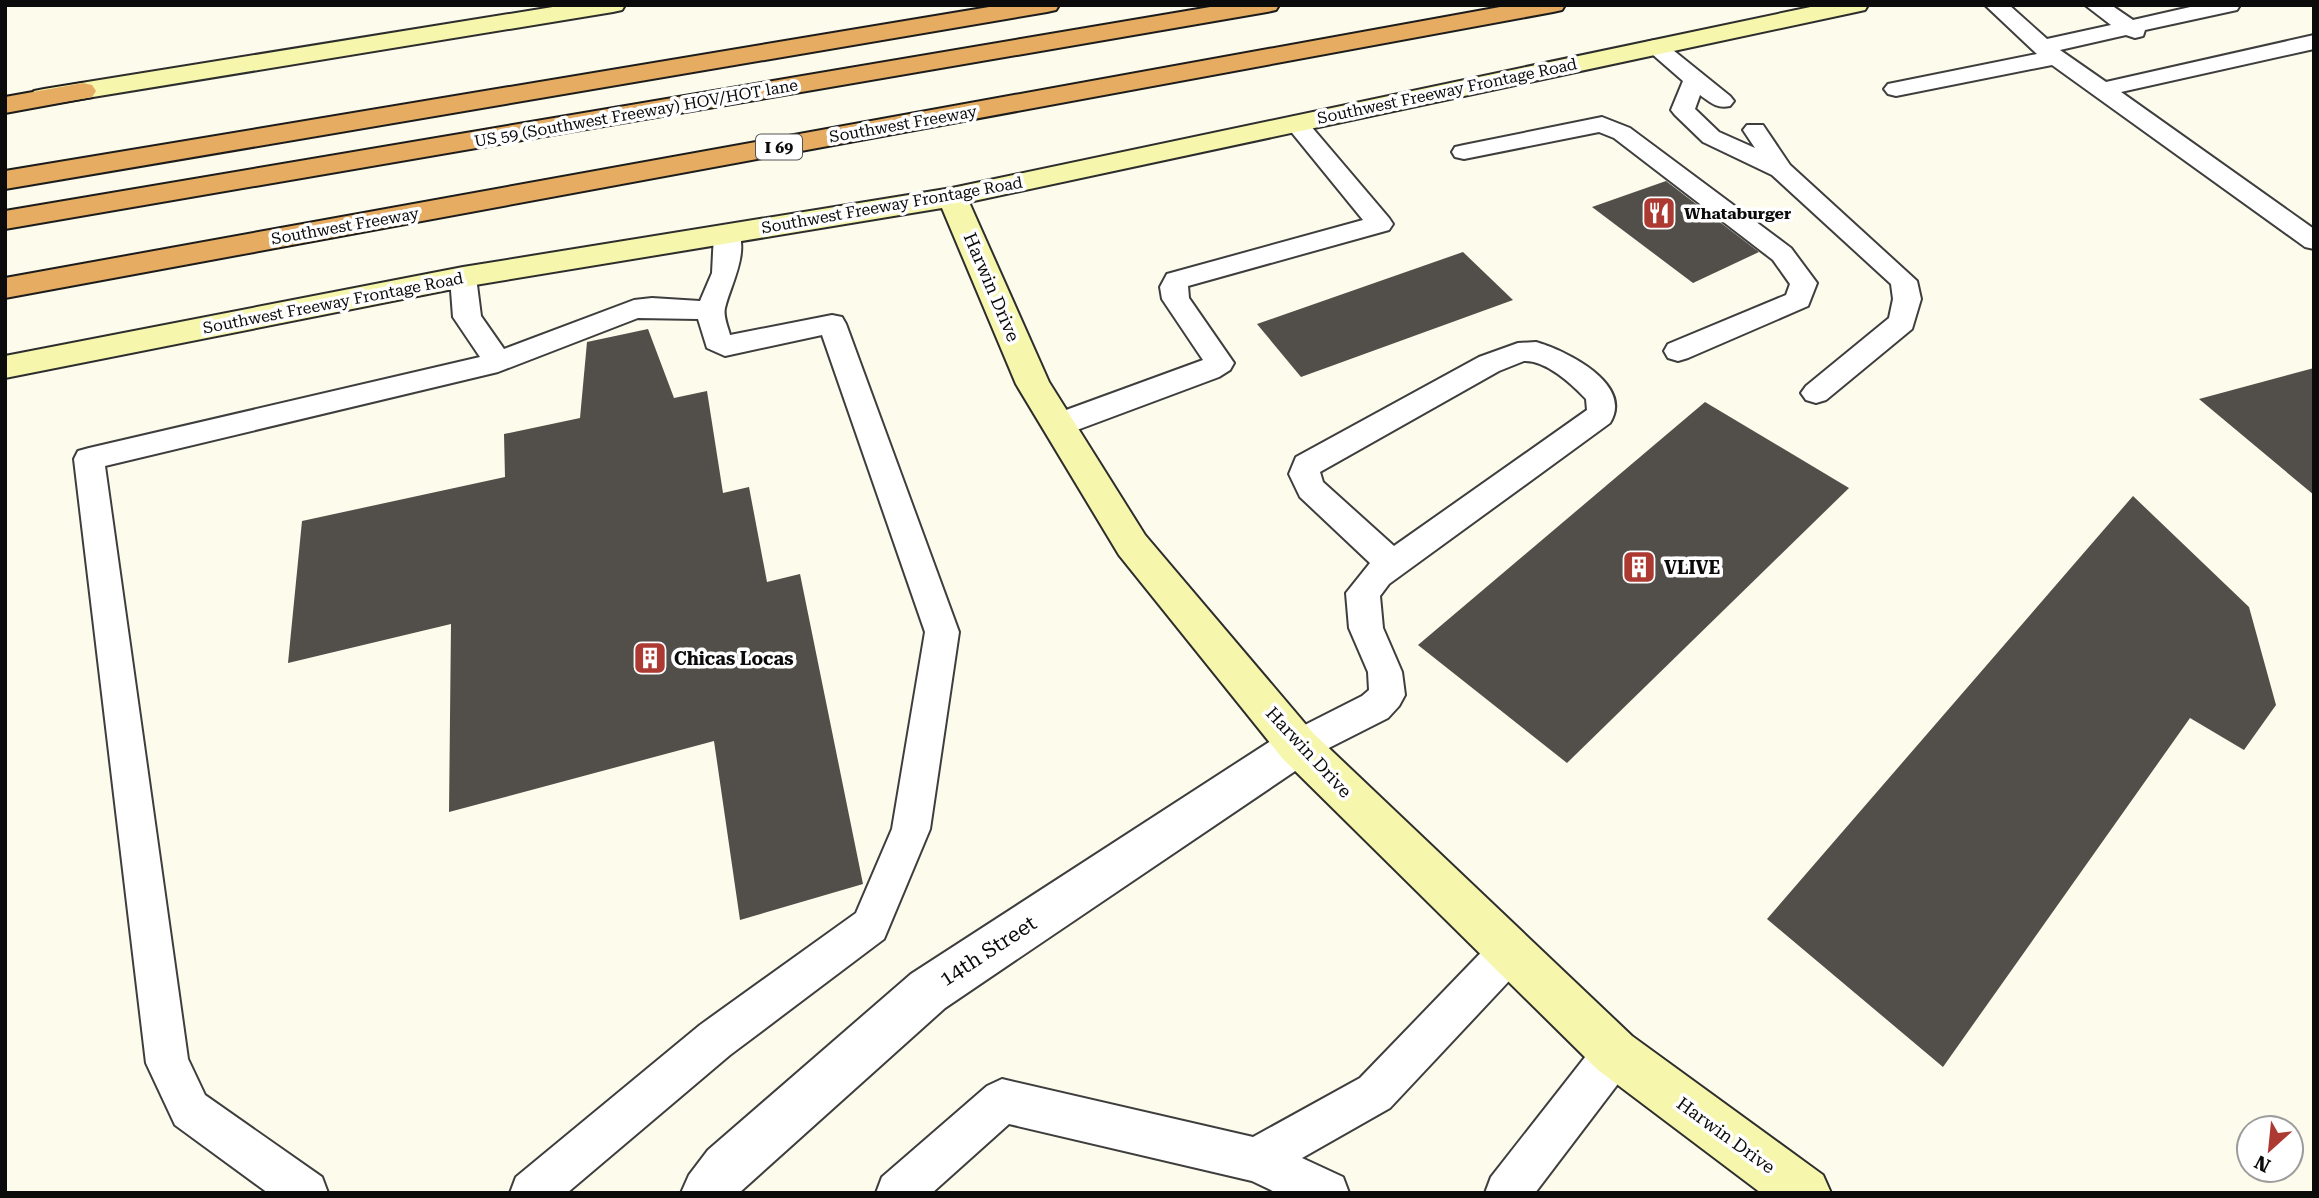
<svg xmlns="http://www.w3.org/2000/svg" width="2319" height="1198" font-family="'Roboto Serif',serif">
  <style>
    .building { fill: #524e49 }
    .lines { fill: none; stroke-linecap: round; stroke-linejoin: round }
    .lane-casing { stroke: #3e3e3e; stroke-width: 4 }
    .street-casing { stroke: #3e3e3e; stroke-width: 4 }
    .secondary-casing { stroke: #2d2d2d; stroke-width: 4 }
    .highway-casing { stroke: #1c1c1c; stroke-width: 4 }
    .lane { fill: #fff; fill-rule: evenodd }
    .street { fill: #fff; fill-rule: evenodd }
    .secondary { fill: #f6f6ad; fill-rule: evenodd }
    .highway { fill: #e5ac62; fill-rule: evenodd }
    .labels { text-anchor: middle; dominant-baseline: central; stroke-width: 7; stroke-linejoin: round; paint-order: stroke }
    .far-street-label { font-size: 16px; fill: #0b0b0b; stroke: #fff }
    .shield { fill: #fff; stroke: #545454; stroke-width: 2 }
    .shield-label { font-size: 16px; font-weight: bold; fill: #0b0b0b }
    .far-poi-label { font-size: 16px; font-weight: bold; fill: #0b0b0b; stroke: #fff; text-anchor: start }
    .street-label { font-size: 18px; fill: #0b0b0b; stroke: #fff }
    .poi-label { font-size: 18px; font-weight: bold; fill: #0b0b0b; stroke: #fff; text-anchor: start }
    .near-street-label { font-size: 21px; fill: #0b0b0b; stroke: #fff }
  </style>
  <rect width="100%" height="100%" fill="#fdfbeb"/>
  <!-- building -->
  <g class="building">
    <polygon points="1666,181 1759,252 1693,283 1592,207"/>
    <polygon points="1463,252 1513,300 1301,377 1257,324"/>
    <polygon points="648,329 674,398 707,391 723,493 749,487 767,582 800,574 863,884 740,920 714,741 449,812 451,624 288,663 302,521 505,477 504,434 580,418 587,342"/>
    <polygon points="2314,368 2314,495 2199,399"/>
    <polygon points="1705,402 1849,488 1567,763 1418,645"/>
    <polygon points="2133,496 2249,607 2276,705 2244,750 2190,718 1943,1067 1767,919"/>
  </g>
  <g class="lines">
    <defs>
      <g id="lane">
        <polygon points="1985,5 2009,5 2047,39 2111,25 2085,5 2111,5 2133,20 2199,5 2240,5 2237,10 2145,30 2143,36 2135,38 2126,35 2060,50 2106,82 2314,35 2314,49 2121,92 2314,229 2314,249 2305,247 2052,65 1896,96 1888,94 1884,89 1888,84 2037,54"/>
        <path d="M1655,40L1663,42L1730,96L1734,101L1730,106C1717,109 1711,103 1700,95L1695,109L1719,132L1755,148L1743,130L1747,125H1763L1790,165L1917,281L1921,299L1912,329L1826,400L1816,403L1806,400L1801,393L1806,386L1889,318L1893,299L1891,284L1772,175L1703,142L1675,115L1671,110L1683,81L1644,47L1647,42Z"/>
        <polygon points="1296,116 1304,118 1389,218 1393,224 1389,230 1188,286 1189,298 1234,363 1230,370 1219,377 1069,433 1058,436 1047,433 1043,425 1047,417 1203,360 1162,299 1160,287 1167,274 1363,220 1284,123 1288,118"/>
        <polygon points="1602,117 1630,128 1791,248 1817,283 1808,306 1688,358 1678,361 1668,358 1664,351 1668,344 1786,295 1790,284 1773,260 1614,138 1599,132 1464,159 1455,157 1452,152 1455,147 1464,145"/>
        <path d="M727,225L736,227C751,250 730,286 725,308C723,316 728,327 730,335L832,315L842,317L846,324L959,632L930,829L884,939L730,1055L567,1193H510L516,1177L700,1025L856,913L892,829L925,632L822,335L725,356L707,348L698,319L638,318L498,372L105,466L188,1059L205,1095L322,1177L328,1193H268L175,1125L146,1063L74,459L78,451L89,448L480,357L453,317L450,277L454,271L463,268L472,271L476,277L481,316L504,349L634,300L652,298L700,301L712,273L714,233L718,227Z"/>
        <path d="M1536,342C1567,351 1634,384 1610,423L1389,584L1380,596L1383,628L1402,672L1405,695L1399,706L1388,718L1311,757L1298,762L1285,757L1280,746L1285,735L1362,696L1369,690L1368,672L1349,628L1346,593L1370,563L1300,497L1289,474L1296,457L1479,357L1518,343ZM1524,361C1546,360 1572,384 1586,399L1587,410L1394,546L1323,482L1320,472L1499,371Z"/>
        <polygon points="1510,932 1524,937 1530,951 1524,965 1390,1108 1302,1158 1343,1177 1349,1193 1277,1193 1252,1181 1009,1124 932,1193 876,1193 882,1177 987,1086 1002,1079 1253,1137 1360,1078 1496,937"/>
        <polygon points="1615,1032 1630,1038 1636,1053 1630,1068 1535,1193 1485,1193 1491,1177 1600,1038"/>
      </g>
      <polygon id="street" points="1298,728 1313,733 1319,746 1313,759 945,1008 739,1193 681,1193 689,1175 708,1150 911,974 1283,733"/>
      <g id="secondary">
        <polygon points="565,5 625,5 622,10 613,12 44,105 34,103 31,97 34,91 44,89"/>
        <polygon points="1820,5 1868,5 1865,10 1856,12 969,202 1049,382 1145,535 1313,733 1632,1036 1823,1175 1831,1193 1761,1193 1598,1070 1283,759 1119,555 1016,384 942,208 463,287 5,378 5,356 463,267 952,188"/>
      </g>
      <g id="highway">
        <polygon points="1001,5 1059,5 1056,10 1047,12 5,189 5,171"/>
        <polygon points="1222,5 1279,5 1276,10 1267,12 5,229 5,211"/>
        <polygon points="1511,5 1565,5 1562,10 1553,12 5,298 5,278"/>
        <polygon points="83,83 92,85 96,91 92,97 5,113 5,97"/>
      </g>
    </defs>
    <!-- lane casing -->
    <use href="#lane" class="lane-casing"/>
    <!-- street casing -->
    <use href="#street" class="street-casing"/>
    <!-- secondary casing -->
    <use href="#secondary" class="secondary-casing"/>
    <!-- highway casing -->
    <use href="#highway" class="highway-casing"/>
    <!-- lane -->
    <use href="#lane" class="lane"/>
    <!-- street -->
    <use href="#street" class="street"/>
    <!-- secondary -->
    <use href="#secondary" class="secondary"/>
    <!-- highway -->
    <use href="#highway" class="highway"/>
  </g>
  <!-- icons -->
  <defs>
    <symbol id="restaurant-square" viewBox="-11 -11 22 22"><rect x="-9" y="-9" width="18" height="18" rx="4" fill="#ac3a33" stroke="#fff"/><path d="M-5-6h1v4h1v-4h1v4h1v-4h1v5L-1.5 .5V6h-2V.5L-5-1ZM5-6V6H3V1.5H1.5Q1.5-4 5-6Z" fill="#fff"/></symbol>
    <symbol id="building-square" viewBox="-11 -11 22 22"><rect x="-9" y="-9" width="18" height="18" rx="4" fill="#ac3a33" stroke="#fff"/><path d="M-4-6H4V6H1V3H-1V6H-4ZM-2.5-4.3h1.7v1.8h-1.7ZM.8-4.3h1.7v1.8H.8ZM-2.5-1h1.7V.8h-1.7ZM.8-1h1.7V.8H.8Z" fill="#fff"/></symbol>
  </defs>
  <g fill-rule="evenodd">
    <use href="#restaurant-square" x="1640" y="194" width="38" height="38"/>
    <use href="#building-square" x="1620" y="548" width="38" height="38"/>
    <use href="#building-square" x="631" y="639" width="38" height="38"/>
  </g>
  <g class="labels">
    <!-- far-street labels -->
    <g class="far-street-label">
      <text transform="translate(1447 91) rotate(-12)">Southwest Freeway Frontage Road</text>
      <text transform="translate(636 113) rotate(-10)">US 59 (Southwest Freeway) HOV/HOT lane</text>
      <text transform="translate(903 124) rotate(-10)">Southwest Freeway</text>
      <text transform="translate(892 205) rotate(-10)">Southwest Freeway Frontage Road</text>
      <text transform="translate(345 226) rotate(-10)">Southwest Freeway</text>
      <text transform="translate(333 303) rotate(-11)">Southwest Freeway Frontage Road</text>
    </g>
    <!-- shield labels -->
    <rect class="shield" x="756" y="134.5" width="46" height="25" rx="5"/>
    <g class="shield-label">
      <text x="779" y="147">I 69</text>
    </g>
    <!-- far-poi labels -->
    <g class="far-poi-label">
      <text x="1684" y="213">Whataburger</text>
    </g>
    <!-- street labels -->
    <g class="street-label">
      <text transform="translate(992 287) rotate(67)">Harwin Drive</text>
      <text transform="translate(1309 752) rotate(47)">Harwin Drive</text>
      <text transform="translate(1726 1135) rotate(36)">Harwin Drive</text>
    </g>
    <!-- poi labels -->
    <g class="poi-label">
      <text x="1664" y="567">VLIVE</text>
      <text x="674" y="658">Chicas Locas</text>
    </g>
    <!-- near-street labels -->
    <g class="near-street-label">
      <text transform="translate(988 951) rotate(-33)">14th Street</text>
    </g>
  </g>
  <!-- border -->
  <rect width="2319" height="1198" fill="none" stroke="#0b0b0b" stroke-width="14"/>
  <!-- north arrow -->
  <g transform="translate(2270 1149) rotate(207)"><circle r="33" fill="#ffffff" stroke="#9d9d9d" stroke-width="2"/>
  <path d="M0-5L12 26L0 18L-12 26Z" fill="#ac3a33"/>
  <text y="-10" font-size="19" font-weight="bold" text-anchor="middle" fill="#0b0b0b">N</text>
  </g>
</svg>
